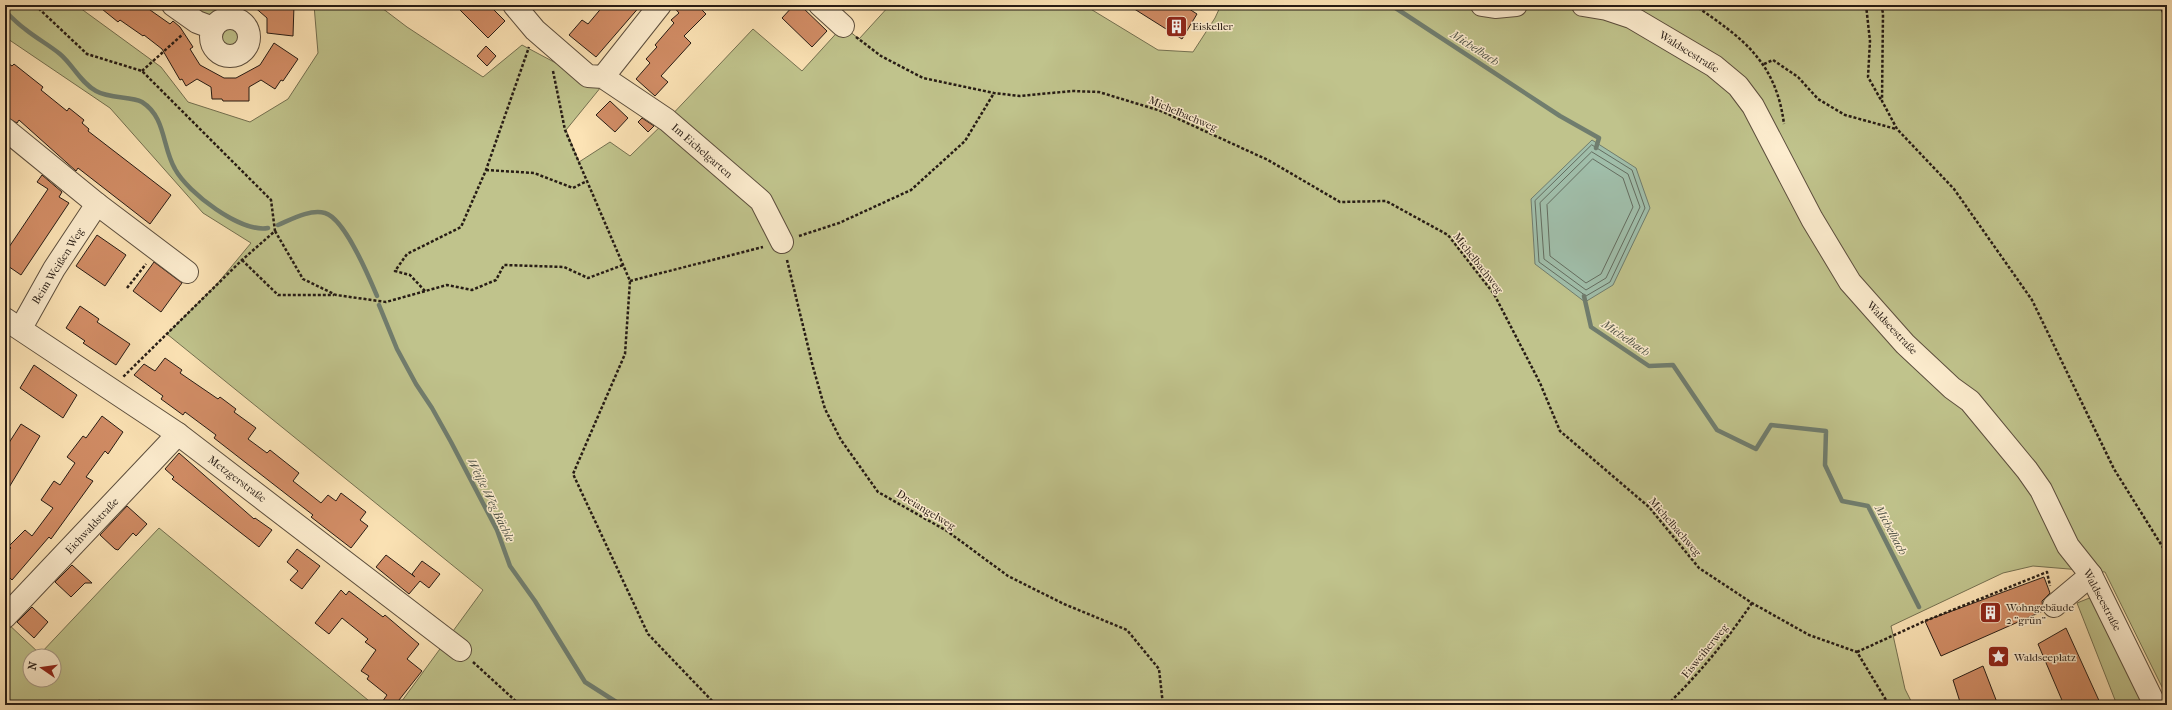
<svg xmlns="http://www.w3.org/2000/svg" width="2172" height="710" font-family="'IM FELL French Canon',serif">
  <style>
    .green { fill: #c0c38c; stroke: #747050; fill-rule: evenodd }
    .water { fill: #a0beaa; stroke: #707d6e }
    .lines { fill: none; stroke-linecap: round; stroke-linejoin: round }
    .shore { stroke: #646d60; stroke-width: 1 }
    .stream { stroke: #707d6e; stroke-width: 4.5 }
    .building { fill: #d28d66; stroke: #271c15 }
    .minor-casing { stroke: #5c4e3d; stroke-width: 24 }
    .path { stroke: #271c15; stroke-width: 2.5; stroke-dasharray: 3 2; stroke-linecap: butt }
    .minor { stroke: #fdedcf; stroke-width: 22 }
    .labels { text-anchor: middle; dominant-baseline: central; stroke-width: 3; stroke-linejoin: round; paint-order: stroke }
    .poi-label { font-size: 11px; fill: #271c15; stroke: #fdedcf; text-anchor: start }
    .street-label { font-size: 11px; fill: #271c15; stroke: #fdedcf }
    .water-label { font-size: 12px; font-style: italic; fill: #515549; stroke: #fdedcf }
  </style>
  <rect width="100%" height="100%" fill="#fce3b5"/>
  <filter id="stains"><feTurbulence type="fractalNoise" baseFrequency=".005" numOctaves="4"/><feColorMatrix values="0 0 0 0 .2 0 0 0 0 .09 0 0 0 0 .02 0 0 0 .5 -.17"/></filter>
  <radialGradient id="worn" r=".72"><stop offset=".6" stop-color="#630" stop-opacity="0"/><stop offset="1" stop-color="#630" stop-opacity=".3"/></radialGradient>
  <!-- green -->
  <g class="green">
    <polygon points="5,5 76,5 161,67 188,102 250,122 288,99 318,53 314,5 378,5 407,27 483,77 522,45 601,87 566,130 579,162 610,142 630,156 667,120 753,29 802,71 843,26 859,39 890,5 1084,5 1158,50 1193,52 1215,18 1221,5 2167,5 2167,697 2105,572 2033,566 2003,573 1891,626 1905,689 1913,705 399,705 483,590 167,334 217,284 251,243 203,213 110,108 5,37"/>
    <polygon points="185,5 247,5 244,7 204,18"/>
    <circle cx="230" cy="37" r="19"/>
    <path d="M159,528L374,705H5V621L40,654ZM30,656H54V680H30Z"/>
    <polygon points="2092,597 2143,705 2117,705 2077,603"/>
  </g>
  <!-- water -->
  <polygon class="water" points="1592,140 1636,168 1650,208 1613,285 1585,302 1535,264 1531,199"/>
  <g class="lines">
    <!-- shore -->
    <g class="shore">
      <polygon points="1592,145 1632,170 1645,208 1610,282 1586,296 1539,262 1535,201"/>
      <polygon points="1592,152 1628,174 1640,207 1606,278 1586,290 1544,259 1540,203"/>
      <polygon points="1593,159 1623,178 1633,207 1601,274 1586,283 1550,256 1547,205"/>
    </g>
    <!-- stream -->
    <g class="stream">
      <polyline points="1391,5 1560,116 1599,138 1596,148"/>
      <path d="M5,11C11,17 18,24 25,29C36,38 49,45 60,54C73,65 80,82 96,91C110,99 131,96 142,102C166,117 162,147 175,169C188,193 241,233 268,228"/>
      <path d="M278,225C292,219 310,209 325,213C345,219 369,277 377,296"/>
      <polyline points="1584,296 1591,327 1649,366 1673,365 1717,430 1756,449 1771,425 1826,431 1825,465 1842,501 1868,506 1919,607"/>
      <polyline points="379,305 397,349 416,384 432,408 451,442 497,530 510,566 535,601 585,682 621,705"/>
    </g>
  </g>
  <!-- building -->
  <g class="building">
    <polygon points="97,5 143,5 170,24 173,21 180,27 193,47 190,49 200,65 224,78 236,78 260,65 274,43 298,59 283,81 281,80 275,89 261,80 249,87 249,101 223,101 222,99 212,99 211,87 197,79 186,86 182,79 180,80 162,49 144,35 143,36 120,20 118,22"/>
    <polygon points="252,5 294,5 293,36 267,33 267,18"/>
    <polygon points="455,5 489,5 505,21 488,38"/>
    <polygon points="604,5 641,5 596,57 569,35 582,20 588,24"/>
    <polygon points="672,5 697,5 706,14 684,36 691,43 661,76 668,82 655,96 636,79 650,63 646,59 657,47 655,45 674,23 671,20 679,13"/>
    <polygon points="794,5 800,5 827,31 812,47 782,18"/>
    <polygon points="1128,5 1183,5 1197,14 1182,39"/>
    <polygon points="486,46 496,56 487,66 477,56"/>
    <polygon points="5,61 12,66 14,64 43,87 41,90 67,111 69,108 84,120 82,123 89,129 88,131 171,195 150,224 78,168 76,171 19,120 17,123 5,117"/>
    <polygon points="610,101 628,118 615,132 596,115"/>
    <polygon points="642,118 654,126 648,132 638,122"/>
    <polygon points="42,175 62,192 59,197 69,203 21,275 5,264 5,253 48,189 37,182"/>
    <polygon points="97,235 126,255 105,286 76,266"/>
    <polygon points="154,262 182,283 161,312 133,291"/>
    <polygon points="80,306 99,319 97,322 130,344 116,365 83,343 85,341 66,328"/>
    <polygon points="165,358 182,370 180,373 218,399 220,397 236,409 234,412 256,428 248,439 267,453 270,450 299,473 293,481 321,503 328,495 336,501 341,493 366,512 360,520 368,526 351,548 311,517 313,515 214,438 216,435 185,412 183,415 161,399 163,396 134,375 144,364 155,371"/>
    <polygon points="34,365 77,395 63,418 20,388"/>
    <polygon points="102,416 123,432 108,454 105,451 86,477 93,481 51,539 49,537 12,580 5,573 5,554 11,548 9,546 25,530 32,536 53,508 41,500 54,481 60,485 75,463 67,457 83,436 86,438"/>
    <polygon points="21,424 40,436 5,494 5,449"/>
    <polygon points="179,453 254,519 255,518 272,530 259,547 172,479 174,477 165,469"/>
    <polygon points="127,506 147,524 136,536 133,533 118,550 115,549 100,535"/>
    <polygon points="297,549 320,566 302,589 290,580 298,571 287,562"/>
    <polygon points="386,555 415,577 412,574 422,561 440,574 429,588 420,581 409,594 376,567"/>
    <polygon points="72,565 92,583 85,583 71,597 55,582"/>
    <polygon points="2044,577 2050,593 2042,601 2043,611 1941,656 1925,621"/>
    <polygon points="341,590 346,595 349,591 383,617 385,615 419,644 407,659 422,671 395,705 380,705 387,695 367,679 369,676 361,671 376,650 365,642 368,639 342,618 329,634 315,623"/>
    <polygon points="32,607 48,622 34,638 17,622"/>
    <polygon points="2066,628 2101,705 2064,705 2038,644"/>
    <polygon points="1983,666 1998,705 1961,705 1953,680"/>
  </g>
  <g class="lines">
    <defs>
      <g id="minor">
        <polyline points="173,5 197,22 213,28"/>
        <polyline points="514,5 535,30 588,76 603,77 667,120 761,201 782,242"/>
        <polyline points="820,5 843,26"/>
        <polyline points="1482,5 1495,7 1516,5"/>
        <polyline points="1583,5 1607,9 1631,17 1714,66 1738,86 1753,106 1812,219 1850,282 1905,344 1952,388 1970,401 2027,470 2041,490 2068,546 2091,575 2155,705"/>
        <circle cx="230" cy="37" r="19"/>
        <polyline points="603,77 660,5"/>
        <polyline points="5,129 97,204 187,272"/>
        <polyline points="5,319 178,434 460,650"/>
        <polyline points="21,328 54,269 97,204"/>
        <polyline points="2054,606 2091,575"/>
        <polyline points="5,617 178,434"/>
      </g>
    </defs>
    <!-- minor casing -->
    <use href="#minor" class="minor-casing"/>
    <!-- path -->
    <g class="path">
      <polyline points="35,5 87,54 142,71 271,200 275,231 242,260 123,377"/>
      <path d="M1694,5C1743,38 1776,62 1784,124"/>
      <polyline points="1866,5 1870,41 1868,77 1881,100"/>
      <polyline points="1881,5 1883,13 1882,101 1897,129 1954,189 2032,300 2114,469 2167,554"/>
      <polyline points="2160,5 2167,22"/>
      <polyline points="856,37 881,56 923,78 994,93 1020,96 1072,91 1099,92 1161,111 1268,160 1340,202 1386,201 1448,235 1494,294 1540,383 1560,431 1649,507 1699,568 1752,603 1809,635 1857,652 1889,705"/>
      <polyline points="1764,64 1773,60 1798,77 1818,99 1845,115 1896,129"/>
      <polyline points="142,71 183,34"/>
      <polyline points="553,71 565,130 630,281 625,354 573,474 648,634 716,705"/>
      <polyline points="486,170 534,173 573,188 587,181"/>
      <polyline points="275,231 303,279 336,295 386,302 447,285 472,290 496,280 504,265 564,267 588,278 623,265"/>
      <polyline points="799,236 839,223 911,190 965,141 994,93"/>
      <polyline points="242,260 278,295 334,295"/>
      <polyline points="787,260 813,367 825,409 841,440 878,492 947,531 1008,576 1064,604 1127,630 1159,669 1163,705"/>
      <polyline points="630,281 763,247"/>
      <polyline points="127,288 146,264"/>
      <polyline points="425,291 410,275 395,271 407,254 461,227 486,170 529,47"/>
      <polyline points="1857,652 1925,621 2047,572 2050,586"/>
      <polyline points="473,662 520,705"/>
      <polyline points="72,705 100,701 109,705"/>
      <path d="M1667,705C1700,673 1726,641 1752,603"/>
    </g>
    <!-- minor -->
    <use href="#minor" class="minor"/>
  </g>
  <!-- icons -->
  <defs>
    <symbol id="building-square" viewBox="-11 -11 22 22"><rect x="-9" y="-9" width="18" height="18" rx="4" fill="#8f2418" stroke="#fdedcf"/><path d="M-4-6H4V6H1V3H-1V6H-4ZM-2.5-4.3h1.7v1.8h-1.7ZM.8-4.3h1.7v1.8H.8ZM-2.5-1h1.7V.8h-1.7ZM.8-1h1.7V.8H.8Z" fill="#fff"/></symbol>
    <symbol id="sight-square" viewBox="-11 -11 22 22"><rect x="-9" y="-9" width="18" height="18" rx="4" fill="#8f2418" stroke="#fdedcf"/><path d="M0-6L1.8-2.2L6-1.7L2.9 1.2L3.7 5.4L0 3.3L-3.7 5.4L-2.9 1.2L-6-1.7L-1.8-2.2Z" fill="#fff"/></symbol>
  </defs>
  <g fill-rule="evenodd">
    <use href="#building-square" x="1164" y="14" width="25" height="25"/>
    <use href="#building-square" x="1978" y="600" width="25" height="25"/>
    <use href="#sight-square" x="1986" y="644" width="25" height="25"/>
  </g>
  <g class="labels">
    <!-- poi labels -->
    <g class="poi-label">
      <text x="1192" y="26">Eiskeller</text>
      <text x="2006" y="607">Wohngebäude<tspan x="2006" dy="13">2 "grün"</tspan></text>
      <text x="2014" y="657">Waldseeplatz</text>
    </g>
    <!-- street labels -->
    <g class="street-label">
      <text transform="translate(1689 52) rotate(32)">Waldseestraße</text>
      <text transform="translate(1183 114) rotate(23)">Michelbachweg</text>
      <text transform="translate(702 151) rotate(41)">Im Eichelgarten</text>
      <text transform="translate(1478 263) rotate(52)">Michelbachweg</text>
      <text transform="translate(58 266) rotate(-58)">Beim Weißen Weg</text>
      <text transform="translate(1892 328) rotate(47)">Waldseestraße</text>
      <text transform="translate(237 479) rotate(37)">Metzgerstraße</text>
      <text transform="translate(926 510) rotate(31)">Dreiangelweg</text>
      <text transform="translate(92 526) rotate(-47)">Eichwaldstraße</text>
      <text transform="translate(1675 527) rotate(49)">Michelbachweg</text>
      <text transform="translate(2102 600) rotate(62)">Waldseestraße</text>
      <text transform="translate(1705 651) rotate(-51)">Eisweiherweg</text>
    </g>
    <!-- water labels -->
    <g class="water-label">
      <text transform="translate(1475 48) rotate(33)">Michelbach</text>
      <text transform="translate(1626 338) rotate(34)">Michelbach</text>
      <text transform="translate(491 500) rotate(64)">Weiße Weg Bächle</text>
      <text transform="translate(1891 530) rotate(62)">Michelbach</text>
    </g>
  </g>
  <!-- margin -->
  <rect width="2172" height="710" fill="none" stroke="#fce3b5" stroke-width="20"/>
  <rect x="6" y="6" width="2160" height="698" fill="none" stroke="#271c15" stroke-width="2"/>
  <rect x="10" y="10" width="2152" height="690" fill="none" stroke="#271c15"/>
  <!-- north arrow -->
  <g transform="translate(42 668) rotate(283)"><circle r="19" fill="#fdedcf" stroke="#a79985"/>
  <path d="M0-3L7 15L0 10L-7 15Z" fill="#8f2418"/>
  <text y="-6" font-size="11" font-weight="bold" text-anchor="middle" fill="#271c15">N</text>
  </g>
  <rect width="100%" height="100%" filter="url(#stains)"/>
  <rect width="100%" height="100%" fill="url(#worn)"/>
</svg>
